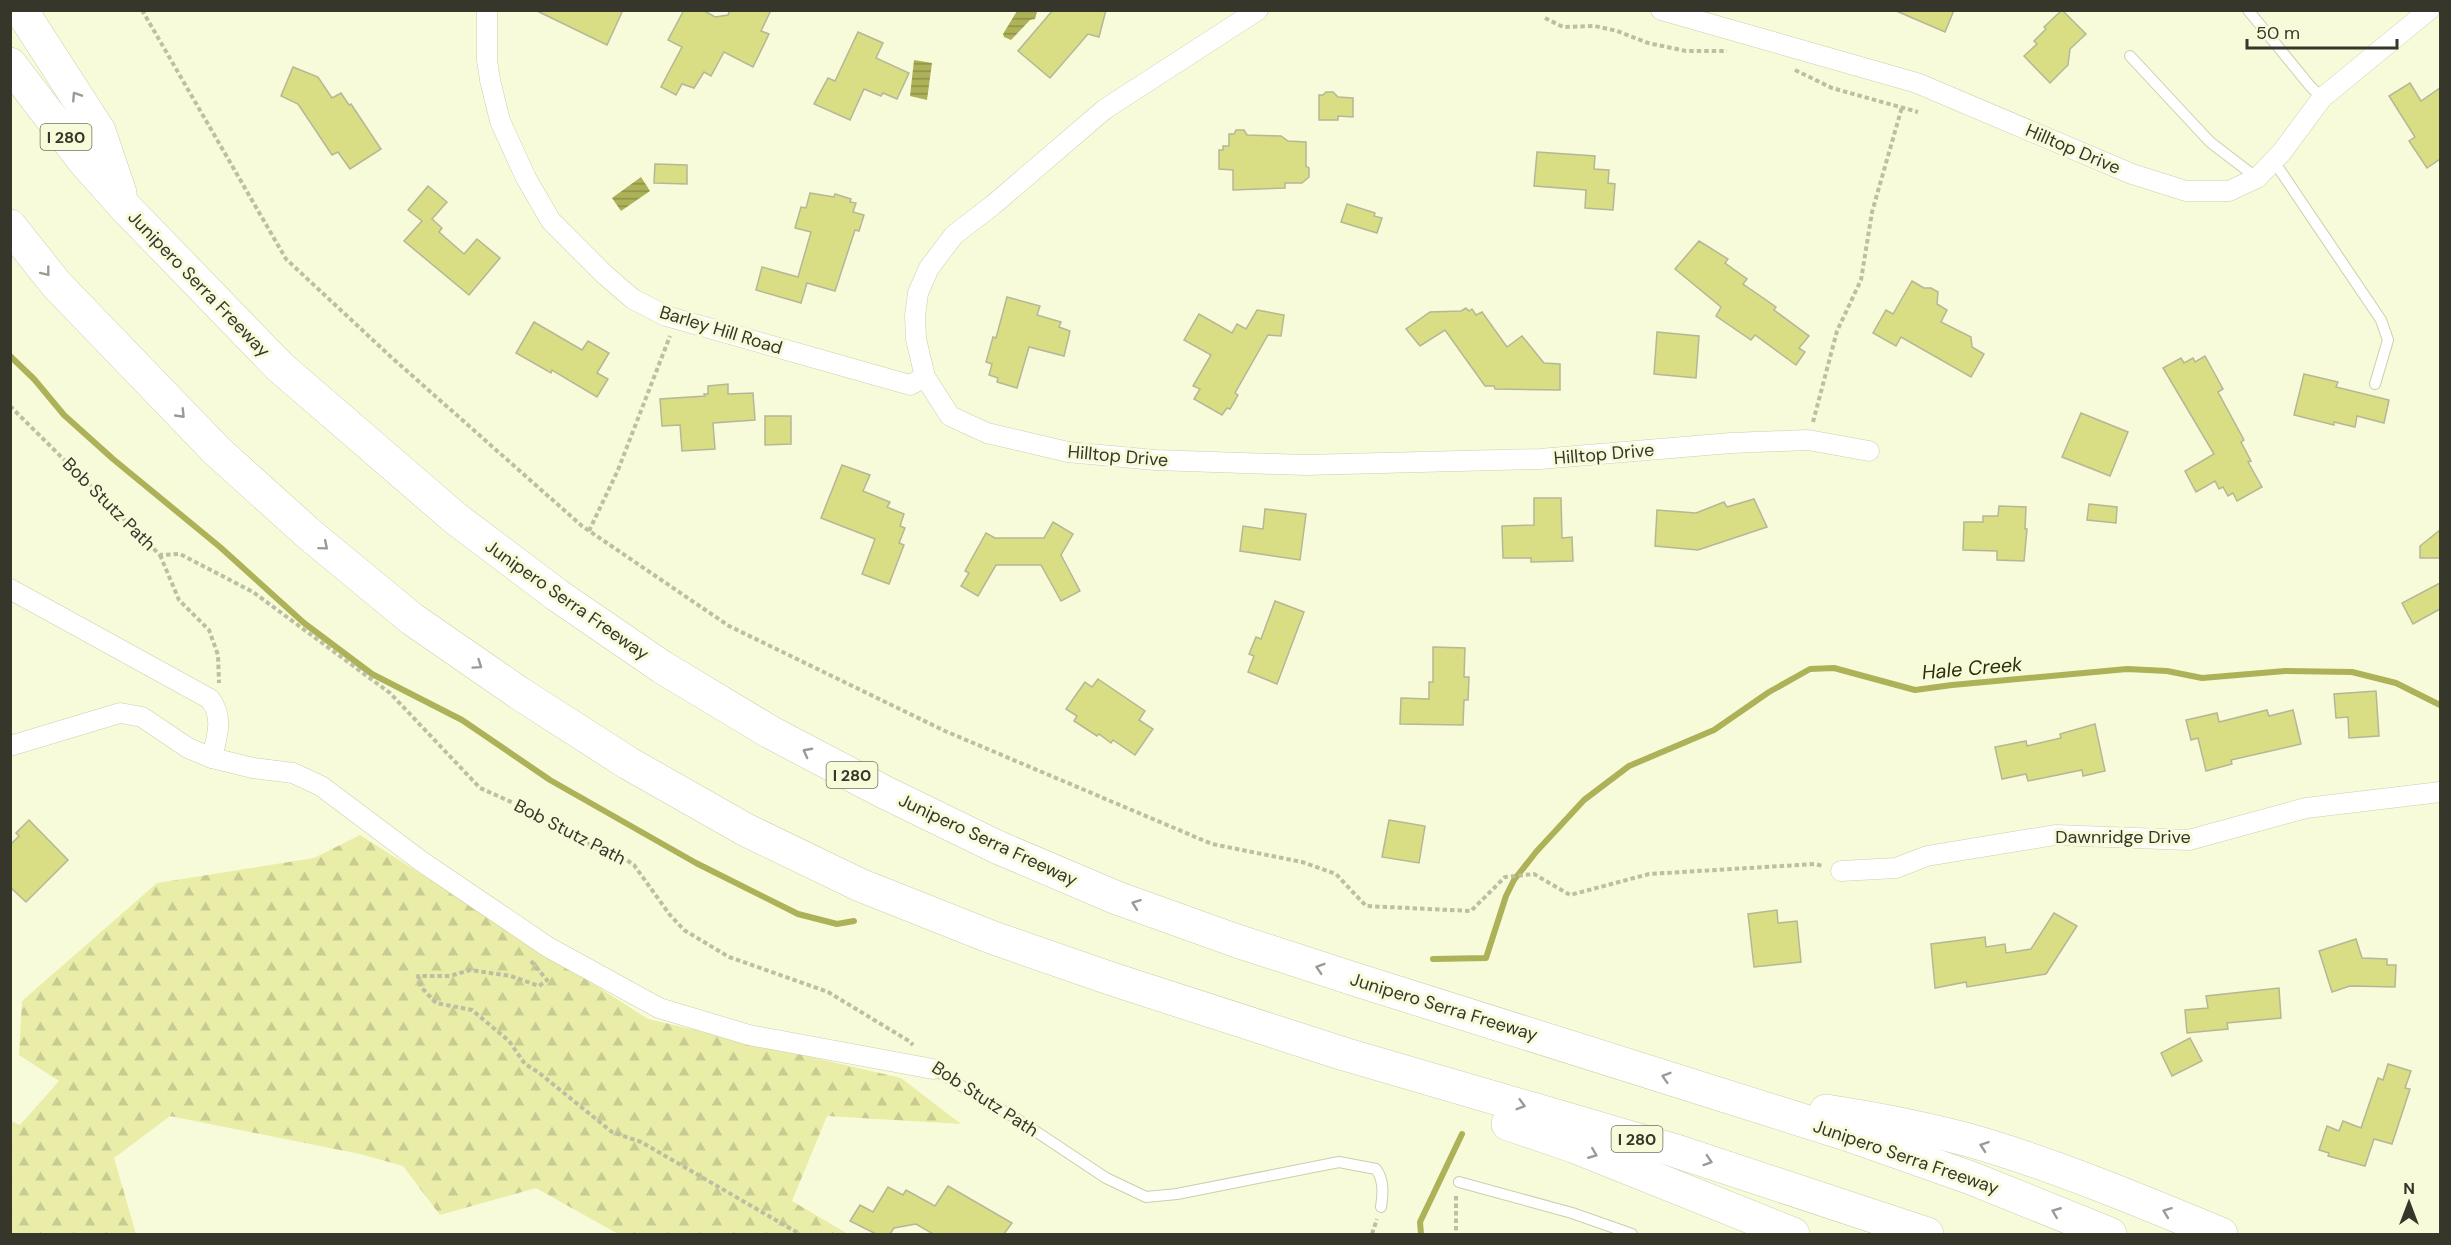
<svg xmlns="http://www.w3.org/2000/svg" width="2451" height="1245" font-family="'DM Sans',sans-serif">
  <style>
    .forest { fill: url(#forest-firs) }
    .water { fill: url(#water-rules) }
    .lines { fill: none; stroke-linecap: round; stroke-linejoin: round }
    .stream { stroke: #adb158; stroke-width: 6 }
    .building { fill: #d9dd83; stroke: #b5b797; stroke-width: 1.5 }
    .lane-casing { stroke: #cccead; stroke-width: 12 }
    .street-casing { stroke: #cccead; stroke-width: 21 }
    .highway-casing { stroke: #cccead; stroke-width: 34 }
    .path { stroke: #bdbfa3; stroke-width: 4; stroke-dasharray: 4.5 3; stroke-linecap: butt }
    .lane { stroke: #fff; stroke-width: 10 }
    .street { stroke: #fff; stroke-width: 20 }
    .highway { stroke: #fff; stroke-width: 33 }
    .oneway { stroke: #9a9b94 }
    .labels { text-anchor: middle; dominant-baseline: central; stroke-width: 6; stroke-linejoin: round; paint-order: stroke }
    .shield { fill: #f8fbd9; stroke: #70725e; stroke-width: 1.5 }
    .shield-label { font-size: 16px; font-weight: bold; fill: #36372a }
    .street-label { font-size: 18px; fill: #36372a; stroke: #f8fbd9 }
    .water-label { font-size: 20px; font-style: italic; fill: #2d2e07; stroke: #f8fbd9 }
  </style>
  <defs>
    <pattern id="forest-firs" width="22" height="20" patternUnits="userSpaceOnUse" patternTransform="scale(1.5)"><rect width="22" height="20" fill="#e9eda8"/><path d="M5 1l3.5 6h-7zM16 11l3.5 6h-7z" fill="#c8cc91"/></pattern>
    <pattern id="water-rules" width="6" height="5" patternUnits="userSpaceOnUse" patternTransform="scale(1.5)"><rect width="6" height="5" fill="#adb158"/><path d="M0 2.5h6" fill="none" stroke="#8e9149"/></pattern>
  </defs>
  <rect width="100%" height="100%" fill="#f8fbd9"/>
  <!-- forest -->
  <polygon class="forest" points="360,835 648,1019 901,1078 961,1124 827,1116 792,1201 848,1234 618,1234 536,1188 440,1215 403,1166 360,1154 170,1116 114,1158 136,1234 11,1234 11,1121 20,1125 59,1081 19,1055 22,1001 157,883 314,858"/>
  <!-- water -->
  <g class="water">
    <polygon points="1017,11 1037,12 1035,19 1030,20 1011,40 1004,37 1003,34"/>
    <polygon points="914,60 932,63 927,100 910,96"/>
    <polygon points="641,177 650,191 621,211 612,198"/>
  </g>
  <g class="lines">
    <!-- stream -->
    <g class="stream">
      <polyline points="10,356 34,379 64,415 113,459 220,547 304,623 372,674 462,720 550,780 696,863 798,914 837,924 854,921"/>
      <polyline points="1433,959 1486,958 1506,896 1514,880 1536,852 1584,800 1629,766 1714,730 1769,692 1810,669 1834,668 1915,690 1952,685 2127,669 2167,671 2202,678 2285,671 2352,672 2396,683 2440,705"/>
      <polyline points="1421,1234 1420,1222 1462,1134"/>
    </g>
  </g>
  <!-- building -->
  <g class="building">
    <polygon points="535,10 623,10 607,45"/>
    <polygon points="684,10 703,10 715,17 728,15 730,10 771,10 761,31 769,34 753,67 724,52 711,76 704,72 694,88 682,84 676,95 661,87 682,47 668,40"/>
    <polygon points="1053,10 1106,10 1099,37 1088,34 1050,78 1018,51"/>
    <polygon points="1894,10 1954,10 1945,32"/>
    <polygon points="2062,10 2086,34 2070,49 2068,65 2050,83 2024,56 2037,44 2034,41 2046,29 2044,27"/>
    <polygon points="858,32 883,43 876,58 909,73 897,99 883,93 881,96 864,89 850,120 814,104 828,78 835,81"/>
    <polygon points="293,67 318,77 332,98 341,93 349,105 351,104 381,149 350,169 338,152 332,155 298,104 281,96"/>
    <polygon points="2410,83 2421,101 2440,88 2440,159 2427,168 2409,141 2415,137 2389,96"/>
    <polygon points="1326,92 1333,92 1338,97 1353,98 1353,117 1338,116 1338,120 1319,120 1319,95 1323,95"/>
    <polygon points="1236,130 1244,130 1247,135 1281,136 1288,141 1306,142 1306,166 1309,168 1309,177 1302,183 1285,183 1285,188 1233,190 1233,170 1219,169 1219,150 1223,150 1223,146 1229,146 1229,134 1234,134"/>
    <polygon points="1537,152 1595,156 1594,169 1609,170 1608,183 1615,184 1613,210 1585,208 1586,190 1534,186"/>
    <polygon points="655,164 687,165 687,184 654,183"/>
    <polygon points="428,186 447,202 432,219 442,228 439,232 464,254 477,239 500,258 469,295 404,241 422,221 408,210"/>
    <polygon points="810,193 834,197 835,194 851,199 850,202 856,203 853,212 864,215 859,231 855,230 835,291 807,283 801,303 756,290 762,267 798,277 811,232 795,228 801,207 806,208"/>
    <polygon points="1347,204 1375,213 1374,216 1382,218 1377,233 1341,222"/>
    <polygon points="1699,241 1728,259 1725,263 1747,279 1743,284 1776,307 1774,310 1809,336 1799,348 1805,352 1796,365 1755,335 1751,340 1716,316 1721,307 1675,269"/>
    <polygon points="1912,281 1924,288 1931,288 1938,292 1937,304 1947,310 1941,322 1971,337 1972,347 1984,354 1971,377 1901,337 1896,346 1873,333 1886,310 1893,314"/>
    <polygon points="1007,297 1040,306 1037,315 1061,322 1059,327 1070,331 1064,356 1029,347 1017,388 997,382 998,378 989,375 992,364 986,362 993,337 996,338"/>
    <polygon points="1466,308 1469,311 1472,309 1476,315 1482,312 1507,347 1522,336 1544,363 1560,364 1560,390 1495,389 1494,386 1485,386 1445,330 1420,346 1406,329 1430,312 1461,311"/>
    <polygon points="1257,310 1284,315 1281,336 1268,335 1235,393 1238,395 1230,409 1227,408 1222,415 1194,399 1200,389 1193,386 1211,355 1184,340 1199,314 1232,333 1237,324 1246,329"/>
    <polygon points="534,322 582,350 588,341 609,353 597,373 608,379 597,397 552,370 551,373 516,353"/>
    <polygon points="1657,332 1699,336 1696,378 1654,374"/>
    <polygon points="2205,356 2223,389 2218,392 2244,440 2241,442 2251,461 2248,462 2262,487 2237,501 2233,493 2228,496 2223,487 2219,489 2215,481 2196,492 2185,471 2214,454 2163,368 2181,358 2184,363 2193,358 2195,362"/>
    <polygon points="2304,374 2338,382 2336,387 2389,400 2384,423 2357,416 2355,427 2334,422 2334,425 2294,415"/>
    <polygon points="728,384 728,394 753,393 755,420 713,423 715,449 682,451 680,425 662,426 660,399 705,396 704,394 708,394 708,386"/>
    <polygon points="2081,413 2128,432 2110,476 2062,457"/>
    <polygon points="765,416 791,416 791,444 765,445"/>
    <polygon points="842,465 870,475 863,491 890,502 887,507 904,514 900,526 905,528 899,543 904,545 889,584 862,574 875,539 821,518"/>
    <polygon points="1534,498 1561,498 1562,538 1572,537 1573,561 1531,562 1531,558 1503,558 1502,526 1534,525"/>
    <polygon points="1754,499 1767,527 1698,550 1655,546 1657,510 1696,513 1724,502 1727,507"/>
    <polygon points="2089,504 2117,507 2116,523 2087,520"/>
    <polygon points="1999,506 2026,507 2025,529 2027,529 2024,561 1997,560 1997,551 1963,550 1964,522 1983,522 1983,516 1998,516"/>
    <polygon points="1265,509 1306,514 1300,560 1240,551 1243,526 1263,529"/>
    <polygon points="1053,522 1073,534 1061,555 1080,591 1061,601 1041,565 996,565 978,596 961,586 969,573 965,571 986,533 995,538 1044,538"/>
    <polygon points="2440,530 2440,558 2420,558 2420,546"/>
    <polygon points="2440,583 2440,609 2413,624 2402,603"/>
    <polygon points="1275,601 1304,612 1277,684 1248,672 1254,656 1249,654 1256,637 1261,639"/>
    <polygon points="1433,647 1465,648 1464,677 1469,677 1468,700 1464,700 1463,725 1400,724 1401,698 1429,699 1429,682 1433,682"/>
    <polygon points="1098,679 1145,711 1139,720 1153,729 1135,755 1113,740 1111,743 1099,734 1097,736 1074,721 1077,716 1066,709 1085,682 1092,687"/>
    <polygon points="2376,691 2379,736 2349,738 2348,717 2336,718 2334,694"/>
    <polygon points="2267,710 2269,716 2293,710 2301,744 2231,760 2232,764 2206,771 2198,738 2191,740 2186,720 2217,713 2219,722"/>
    <polygon points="2095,724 2105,771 2083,776 2082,770 2028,781 2026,774 2002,779 1995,747 2026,741 2027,746 2061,738 2060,734"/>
    <polygon points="29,820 68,860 26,902 10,887 10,845 19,836 16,833"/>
    <polygon points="1389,820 1425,826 1419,863 1382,857"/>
    <polygon points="1777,910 1778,923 1797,921 1801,962 1754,967 1748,914"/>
    <polygon points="2054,913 2077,926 2046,974 1967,987 1966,982 1935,988 1931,944 1985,937 1986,947 2005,944 2006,953 2031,949"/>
    <polygon points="2356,939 2362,958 2387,959 2387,965 2396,965 2395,987 2350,986 2332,992 2319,951"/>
    <polygon points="2279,988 2281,1018 2227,1023 2228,1029 2187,1033 2185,1010 2208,1008 2206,996"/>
    <polygon points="2190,1038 2202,1061 2172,1076 2161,1053"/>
    <polygon points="2388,1064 2411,1071 2405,1088 2410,1089 2392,1144 2374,1139 2365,1166 2328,1156 2329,1153 2319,1150 2327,1126 2339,1131 2343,1121 2361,1128 2378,1078 2383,1080"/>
    <polygon points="948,1186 1012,1223 1004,1234 933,1234 916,1224 894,1228 890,1234 876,1234 850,1221 860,1205 873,1212 888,1187 903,1195 906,1190 935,1206"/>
  </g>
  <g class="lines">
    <defs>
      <g id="lane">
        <polyline points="2248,10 2310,86 2322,98"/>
        <polyline points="2130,56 2210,142 2257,178"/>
        <polyline points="2273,160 2381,320 2388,340 2375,384"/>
        <path d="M933,1069L1017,1119L1106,1178L1146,1197L1177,1194L1339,1162L1376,1169C1384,1180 1383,1193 1381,1207"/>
        <polyline points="1459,1182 1572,1213 1632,1234"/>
      </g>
      <g id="street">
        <polyline points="487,10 487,60 490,80 500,121 526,178 551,221 605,275 633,299 666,316 910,385 925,377"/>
        <polyline points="1258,10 1105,109 993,205 954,235 929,268 918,293 915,316 916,339 925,377 950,416 987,433 1068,452 1155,460 1305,465 1540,459 1731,443 1808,440 1869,451"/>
        <polyline points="1661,10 1917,83 2132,174 2186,191 2229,191 2257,178 2282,152 2322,98 2429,10"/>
        <path d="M10,589L210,699C224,718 217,736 212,758"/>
        <polyline points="10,746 120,713 142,717 188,748 212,758 253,768 293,773 321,786 421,861 548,947 659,1008 749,1035 933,1069"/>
        <polyline points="1841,871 1896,868 1927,856 2055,835 2189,840 2306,808 2440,792"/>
      </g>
      <g id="highway">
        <polyline points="21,10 99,131 120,193"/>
        <polyline points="10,64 84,161 125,207 280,367 455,518 557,595 662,667 770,732 884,792 997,847 1117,898 1237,941 1354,979 1846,1134 1971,1178 2110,1234"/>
        <polyline points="10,226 56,284 217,451 309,534 412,619 519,693 628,763 746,830 860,885 991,937 1112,979 1344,1054 1673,1150 1927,1234"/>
        <path d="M1826,1111C1873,1118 1919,1127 1965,1139C2050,1163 2139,1200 2221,1234"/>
        <polyline points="1508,1124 1573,1146 1793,1234"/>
      </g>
    </defs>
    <!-- lane casing -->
    <use href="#lane" class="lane-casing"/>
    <!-- street casing -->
    <use href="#street" class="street-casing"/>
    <!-- highway casing -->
    <use href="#highway" class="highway-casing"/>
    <!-- path -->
    <g class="path">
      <polyline points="142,10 286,259 390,356 582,526 729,626 945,731 1212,844 1302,862 1336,874 1366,906 1471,911 1505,877 1534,874 1570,895 1649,874 1815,864 1823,866"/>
      <polyline points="1545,18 1563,27 1595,26 1617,31 1648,43 1686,51 1727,51"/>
      <polyline points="1795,70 1832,88 1918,112"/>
      <polyline points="10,406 160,555 180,554 253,592 390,693 480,788 527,809 599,850 616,853 634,865 670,915 684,930 729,957 828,992 909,1041 913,1045"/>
      <polyline points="1813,422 1837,331 1861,280 1872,212 1902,107"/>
      <polyline points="589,531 618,470 670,336"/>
      <polyline points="160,555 179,600 209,630 218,655 219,683"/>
      <polyline points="531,961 547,980 539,986 511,976 470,970 450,976 418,976 421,987 436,1003 472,1010 509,1041 525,1064 538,1072 612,1132 641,1142 800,1234"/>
      <polyline points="1456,1196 1456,1234"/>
      <polyline points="1372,1234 1377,1219"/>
    </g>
    <!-- lane -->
    <use href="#lane" class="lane"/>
    <!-- street -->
    <use href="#street" class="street"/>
    <!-- highway -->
    <use href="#highway" class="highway"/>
  </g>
  <!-- one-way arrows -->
  <defs><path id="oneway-chevron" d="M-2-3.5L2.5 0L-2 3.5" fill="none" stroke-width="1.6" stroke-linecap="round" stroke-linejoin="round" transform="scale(1.5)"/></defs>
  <g class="oneway">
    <use href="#oneway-chevron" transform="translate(76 96) rotate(-123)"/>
    <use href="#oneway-chevron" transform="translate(46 272) rotate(52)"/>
    <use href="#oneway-chevron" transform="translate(181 414) rotate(46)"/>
    <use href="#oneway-chevron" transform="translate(324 546) rotate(40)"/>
    <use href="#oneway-chevron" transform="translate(478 665) rotate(35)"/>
    <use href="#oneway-chevron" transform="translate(807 752) rotate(-152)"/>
    <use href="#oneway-chevron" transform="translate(1136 904) rotate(-160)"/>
    <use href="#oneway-chevron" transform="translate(1320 968) rotate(-162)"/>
    <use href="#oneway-chevron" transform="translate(1666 1077) rotate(-163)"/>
    <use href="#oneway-chevron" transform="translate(1521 1105) rotate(16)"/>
    <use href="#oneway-chevron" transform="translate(1984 1146) rotate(-161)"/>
    <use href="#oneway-chevron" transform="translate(1593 1154) rotate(22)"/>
    <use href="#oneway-chevron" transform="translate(1708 1161) rotate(18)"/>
    <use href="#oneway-chevron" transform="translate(2056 1212) rotate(-158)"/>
    <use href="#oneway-chevron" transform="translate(2167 1212) rotate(-159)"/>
  </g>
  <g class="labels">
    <!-- shield labels -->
    <g class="shield">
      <rect x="40.5" y="124" width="51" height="26" rx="4.5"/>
      <rect x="826.5" y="762" width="51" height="26" rx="4.5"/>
      <rect x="1611.5" y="1126" width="51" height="26" rx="4.5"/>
    </g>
    <g class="shield-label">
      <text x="66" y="137">I 280</text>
      <text x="852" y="775">I 280</text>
      <text x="1637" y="1139">I 280</text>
    </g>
    <!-- street labels -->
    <g class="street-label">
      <text transform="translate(2073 149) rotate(23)">Hilltop Drive</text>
      <text transform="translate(199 284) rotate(46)">Junipero Serra Freeway</text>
      <text transform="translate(721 330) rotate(17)">Barley Hill Road</text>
      <text transform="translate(1604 454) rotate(-5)">Hilltop Drive</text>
      <text transform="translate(1118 456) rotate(5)">Hilltop Drive</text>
      <text transform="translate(109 504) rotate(45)">Bob Stutz Path</text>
      <text transform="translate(567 600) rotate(35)">Junipero Serra Freeway</text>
      <text transform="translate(570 832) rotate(27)">Bob Stutz Path</text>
      <text x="2123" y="837">Dawnridge Drive</text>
      <text transform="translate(988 840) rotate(25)">Junipero Serra Freeway</text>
      <text transform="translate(1444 1007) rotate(17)">Junipero Serra Freeway</text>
      <text transform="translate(985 1099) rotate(33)">Bob Stutz Path</text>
      <text transform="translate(1906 1157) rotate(19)">Junipero Serra Freeway</text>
    </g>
    <!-- water labels -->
    <g class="water-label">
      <text transform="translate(1972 668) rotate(-5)">Hale Creek</text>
    </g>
  </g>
  <!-- border -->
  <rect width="2451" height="1245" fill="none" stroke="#36372a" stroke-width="24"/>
  <!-- north arrow -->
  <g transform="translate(2409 1203)" stroke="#f8fbd9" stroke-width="4.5" paint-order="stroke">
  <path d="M0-4.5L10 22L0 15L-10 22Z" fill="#36372a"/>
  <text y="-9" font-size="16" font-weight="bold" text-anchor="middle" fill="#36372a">N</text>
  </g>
  <!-- scale -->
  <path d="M2247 39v9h150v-9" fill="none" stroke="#36372a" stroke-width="3"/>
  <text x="2256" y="39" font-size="18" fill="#36372a" stroke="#f8fbd9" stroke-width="4.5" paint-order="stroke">50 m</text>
</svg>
